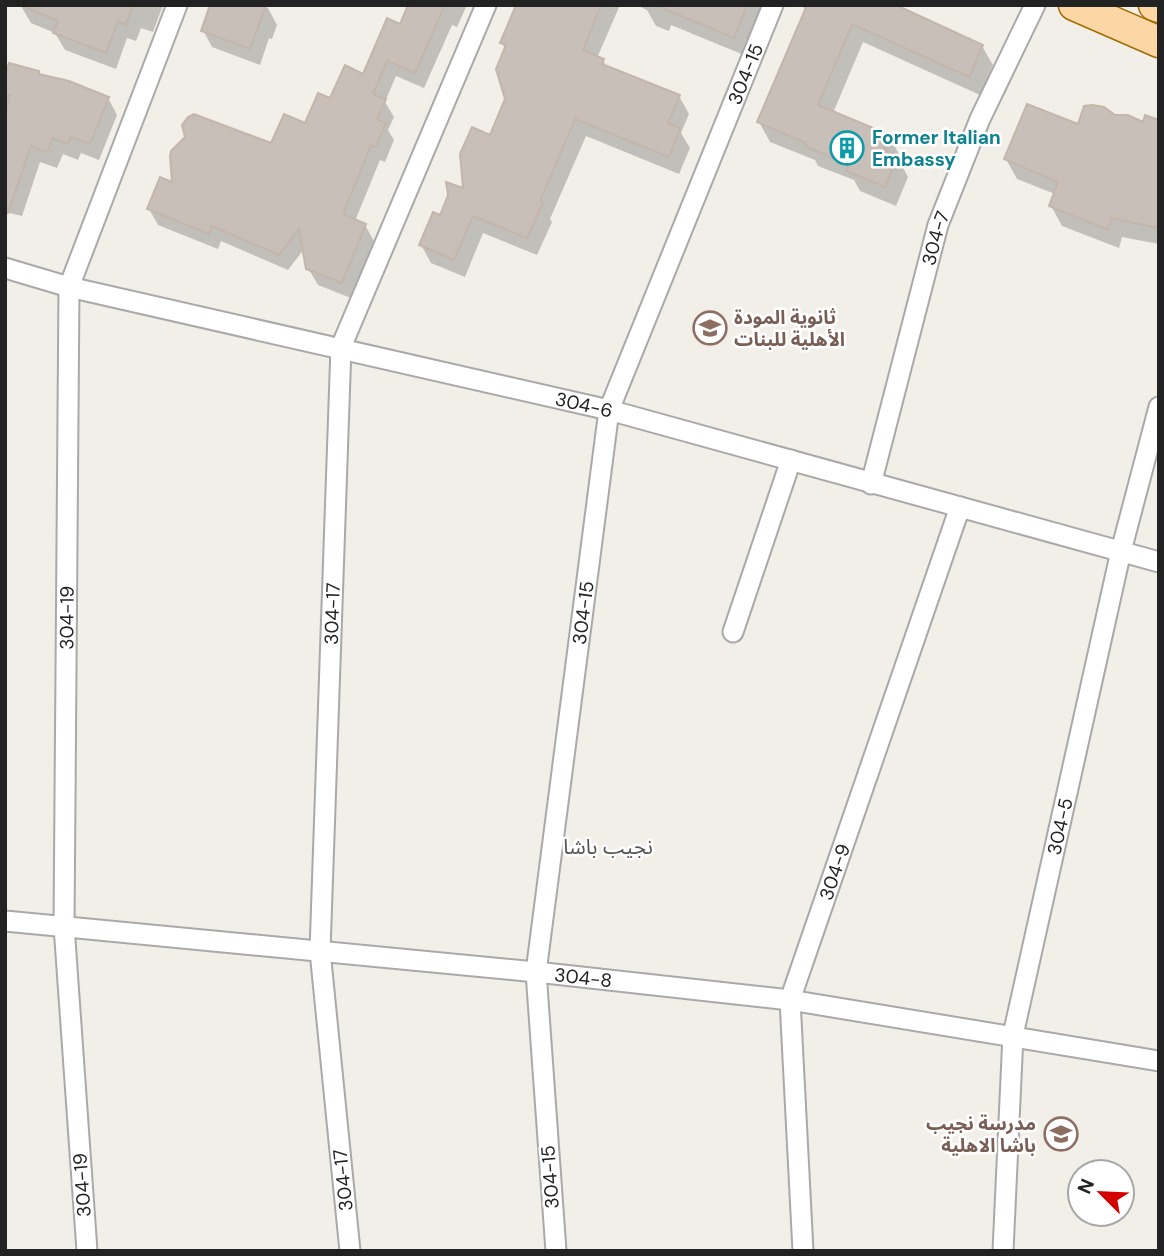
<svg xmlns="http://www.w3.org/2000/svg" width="1164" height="1256" font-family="'DM Sans','Noto Sans Arabic',sans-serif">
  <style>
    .shadow { fill: #0003 }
    .building { fill: #c7bfb8; stroke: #c4b6ab; stroke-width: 2 }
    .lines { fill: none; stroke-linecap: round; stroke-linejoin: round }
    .street-casing { stroke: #a9a9a9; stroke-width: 23 }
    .primary-casing { stroke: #a06b00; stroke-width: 33 }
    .street { stroke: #fff; stroke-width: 19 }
    .primary { stroke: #fcd6a4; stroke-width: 30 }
    .labels { text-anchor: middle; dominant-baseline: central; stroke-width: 5; stroke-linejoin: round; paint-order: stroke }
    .street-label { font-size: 19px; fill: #222; stroke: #fff }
    .culture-label { font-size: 19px; font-weight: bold; fill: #0d838f; stroke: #fff; text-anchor: start }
    .education-label { font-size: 19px; font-weight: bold; fill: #785e54; stroke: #fff; text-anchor: start }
    .neighbourhood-label { font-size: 21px; fill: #555; stroke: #fff }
  </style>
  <rect width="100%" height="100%" fill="#f2efe9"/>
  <!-- shadow -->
  <g class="shadow">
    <polygon points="163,5 153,32 141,28 136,41 127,38 116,69 65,50 55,33 31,23 21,6"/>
    <polygon points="259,5 268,8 277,25 272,39 269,38 260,65 212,47 203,30"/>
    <polygon points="410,5 467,5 457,27 452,25 424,88 396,76 385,102 394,117 388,130 394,140 385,162 380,160 355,221 365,225 374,241 351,298 318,285 308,268 304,249 288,270 221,241 218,249 158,225 149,209 174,185 272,145 306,125 331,101 364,76 401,26"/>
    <polygon points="525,5 620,5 597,58 603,60 607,68 679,96 689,114 681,133 690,148 679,174 586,136 550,219 552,222 537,255 483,233 465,277 431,263 421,245 441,217 465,191 491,137 507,99 506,50 502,43"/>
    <polygon points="636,5 764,5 744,55 671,25 669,31 656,26 647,10"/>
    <polygon points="802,5 892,5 982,46 993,65 980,95 863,42 833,113 889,136 900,156 899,160 908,177 896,206 860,191 854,180 818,166 815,160 770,142 759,122 806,12"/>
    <polygon points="40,76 108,98 117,115 99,160 81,153 78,160 63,154 57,168 40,162 22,216 5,212 10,105 5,97 5,83"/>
    <polygon points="1114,117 1145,124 1159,122 1159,244 1122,237 1119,248 1062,226 1051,206 1055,194 1017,179 1006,159 1079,127"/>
  </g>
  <!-- building -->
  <g class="building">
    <polygon points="20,5 133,5 126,25 118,21 106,53 53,33 58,21"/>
    <polygon points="210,5 266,5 250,49 201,31"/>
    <polygon points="408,5 445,5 415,73 387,61 373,94 386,99 377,119 386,123 376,147 371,145 343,214 366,224 342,283 306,269 299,229 279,255 212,226 209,234 147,209 160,177 172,182 170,156 171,151 185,137 182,125 188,117 194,114 271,143 284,114 305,123 318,93 330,98 345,65 363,74 387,18 400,24"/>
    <polygon points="516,5 601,5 583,50 604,59 602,64 680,95 668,123 680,128 669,157 575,119 540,201 543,203 527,238 473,216 454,260 419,245 433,212 440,215 448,195 446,182 463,188 460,154 472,127 490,135 505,99 496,69 506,45 500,43"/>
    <polygon points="655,5 747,5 734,38"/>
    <polygon points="807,5 896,5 983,45 969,77 852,24 818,105 890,135 884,150 898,156 885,187 846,171 849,165 805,146 806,143 757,122"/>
    <polygon points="9,63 39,71 39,74 69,81 109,97 90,144 71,137 68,144 53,138 47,152 31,146 8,213 5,212 5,114 10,95 5,94 5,76"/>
    <polygon points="1027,104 1078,124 1084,106 1092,105 1104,107 1115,115 1128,115 1143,122 1145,115 1159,120 1159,228 1111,218 1108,230 1049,206 1058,182 1004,159"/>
  </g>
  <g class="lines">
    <defs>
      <g id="street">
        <path id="s1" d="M5,268L69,287L609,410L1159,562"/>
        <path id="s2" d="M871,484L938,225L980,119L1035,5"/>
        <polyline points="733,632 791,460"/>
        <path id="s3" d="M5,921L536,972L790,1000L1159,1061"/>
        <path id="s4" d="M87,1251L64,926L69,287L177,5"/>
        <path id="s5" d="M350,1251L320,951L341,347L486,5"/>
        <path id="s6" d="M556,1251L536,972L609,410L773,5"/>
        <path id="s7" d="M803,1251L790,1000L960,507"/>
        <path id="s8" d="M1003,1251L1013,1035L1121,551L1159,407"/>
      </g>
      <g id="primary">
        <polyline points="1074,5 1159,42"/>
        <polyline points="1154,5 1159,7"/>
      </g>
    </defs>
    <!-- street casing -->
    <use href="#street" class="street-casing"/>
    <!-- primary casing -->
    <use href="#primary" class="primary-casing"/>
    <!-- street -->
    <use href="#street" class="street"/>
    <!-- primary -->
    <use href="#primary" class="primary"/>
  </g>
  <!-- icons -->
  <defs>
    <symbol id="building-ring" viewBox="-11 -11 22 22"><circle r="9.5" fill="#fff" stroke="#0f9aa8" stroke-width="1.5"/><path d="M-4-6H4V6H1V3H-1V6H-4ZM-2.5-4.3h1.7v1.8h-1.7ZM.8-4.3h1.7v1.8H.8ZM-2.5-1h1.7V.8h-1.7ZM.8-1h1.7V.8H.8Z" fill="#0f9aa8"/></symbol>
    <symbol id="school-ring" viewBox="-11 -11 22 22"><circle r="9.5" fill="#fff" stroke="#8d6e63" stroke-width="1.5"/><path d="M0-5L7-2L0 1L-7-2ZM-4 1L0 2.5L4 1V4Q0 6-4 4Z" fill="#8d6e63"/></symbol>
  </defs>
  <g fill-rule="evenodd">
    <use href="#building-ring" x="828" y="129" width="38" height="38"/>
    <use href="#school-ring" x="691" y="309" width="38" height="38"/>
    <use href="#school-ring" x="1042" y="1115" width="38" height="38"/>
  </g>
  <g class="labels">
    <!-- street labels -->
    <g class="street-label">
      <text stroke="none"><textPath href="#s6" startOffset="1209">304-15</textPath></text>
      <text stroke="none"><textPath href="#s2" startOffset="254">304-7</textPath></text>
      <text stroke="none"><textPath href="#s1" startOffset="595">304-6</textPath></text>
      <text stroke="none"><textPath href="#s6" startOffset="642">304-15</textPath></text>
      <text stroke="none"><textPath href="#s5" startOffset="639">304-17</textPath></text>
      <text stroke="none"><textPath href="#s4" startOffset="634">304-19</textPath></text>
      <text stroke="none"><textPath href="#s8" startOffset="430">304-5</textPath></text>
      <text stroke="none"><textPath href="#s7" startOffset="387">304-9</textPath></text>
      <text stroke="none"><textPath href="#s3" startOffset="581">304-8</textPath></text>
      <text transform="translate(550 1177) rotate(-94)">304-15</text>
      <text transform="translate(343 1180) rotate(-96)">304-17</text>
      <text transform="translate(82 1185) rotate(-94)">304-19</text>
    </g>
    <!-- culture labels -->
    <g class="culture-label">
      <text x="872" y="137">Former Italian<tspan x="872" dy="22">Embassy</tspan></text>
    </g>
    <!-- education labels -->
    <g class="education-label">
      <text x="734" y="317">ثانوية المودة<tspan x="734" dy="22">الأهلية للبنات</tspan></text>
      <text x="1036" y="1123" text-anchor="end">مدرسة نجيب<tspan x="1036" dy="22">باشا الاهلية</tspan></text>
    </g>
    <!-- neighbourhood labels -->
    <g class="neighbourhood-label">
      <text x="608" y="847">نجيب باشا</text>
    </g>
  </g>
  <!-- border -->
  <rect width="1164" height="1256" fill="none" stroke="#222222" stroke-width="14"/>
  <!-- north arrow -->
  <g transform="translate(1101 1193) rotate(294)"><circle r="33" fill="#ffffff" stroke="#a7a7a7" stroke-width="2"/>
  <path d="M0-5L12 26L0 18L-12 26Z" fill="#d40000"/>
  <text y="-10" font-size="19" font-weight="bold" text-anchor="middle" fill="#222222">N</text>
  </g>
</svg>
